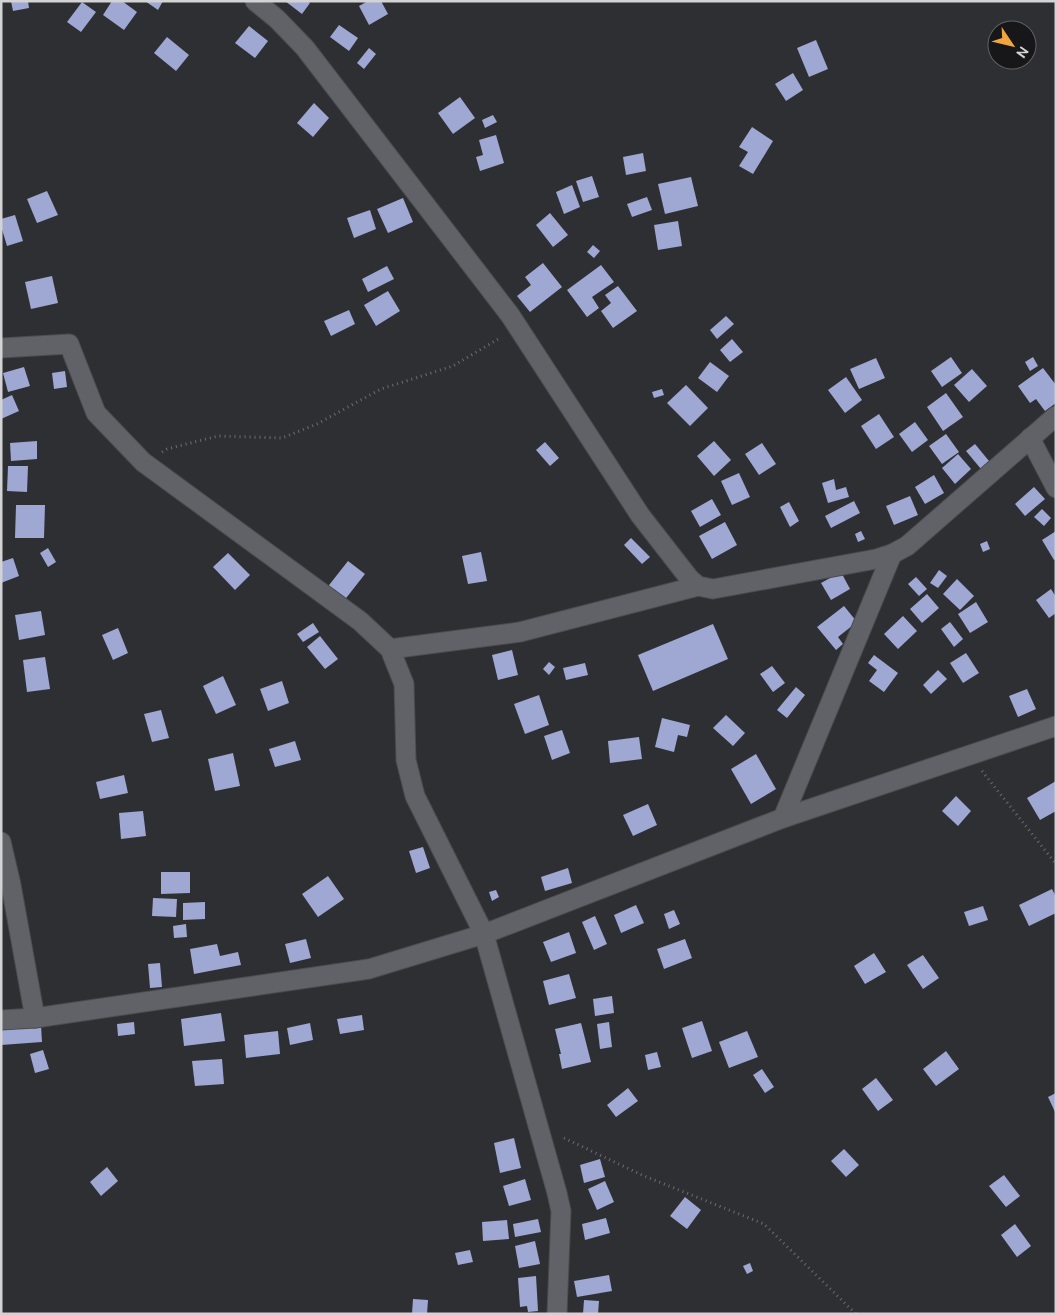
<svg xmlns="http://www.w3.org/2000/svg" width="1057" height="1315" font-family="Ubuntu,sans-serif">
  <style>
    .building { fill: #9fa7d3 }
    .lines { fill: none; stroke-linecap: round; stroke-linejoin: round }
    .minor-casing { stroke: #4b4c4f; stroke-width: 21 }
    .path { stroke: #6c6c70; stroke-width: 3; stroke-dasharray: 1 4; stroke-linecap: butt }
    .minor { stroke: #616268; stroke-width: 19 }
  </style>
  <rect width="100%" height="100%" fill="#2e2f33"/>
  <!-- building -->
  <g class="building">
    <polygon points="11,1 28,1 29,8 13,11"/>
    <polygon points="112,1 122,1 137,12 124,30 103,15"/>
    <polygon points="145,1 163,1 158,10"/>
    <polygon points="285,1 307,1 310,3 302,14"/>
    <polygon points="368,1 381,1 388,14 369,25 359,6"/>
    <polygon points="82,2 96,12 81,32 67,22"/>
    <polygon points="339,25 358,38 349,51 330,37"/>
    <polygon points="249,26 268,41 255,58 235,43"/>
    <polygon points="167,37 189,55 176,71 154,53"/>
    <polygon points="816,40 828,69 809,77 797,48"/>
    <polygon points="369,48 376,54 364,69 357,63"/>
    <polygon points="793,73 803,90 786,101 775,84"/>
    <polygon points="460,97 475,118 453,134 438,113"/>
    <polygon points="314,103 329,118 313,137 297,123"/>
    <polygon points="493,115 497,122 485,128 482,120"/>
    <polygon points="752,127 773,141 753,174 739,166 748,152 739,147"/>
    <polygon points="496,135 504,163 480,171 476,157 483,155 479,140"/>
    <polygon points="643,153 646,171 626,175 623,157"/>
    <polygon points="592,176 599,197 583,202 576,181"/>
    <polygon points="691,177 698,206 665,214 658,184"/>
    <polygon points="572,185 580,207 564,214 556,192"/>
    <polygon points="47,191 58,215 37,223 27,199"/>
    <polygon points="647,197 652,210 632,217 627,204"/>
    <polygon points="403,198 413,222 388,233 377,209"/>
    <polygon points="370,210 376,229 354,238 347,218"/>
    <polygon points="550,213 568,235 553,247 536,225"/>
    <polygon points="15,215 23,241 7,246 1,226 1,219"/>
    <polygon points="678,221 682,246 658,250 654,225"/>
    <polygon points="593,245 600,251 594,258 587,252"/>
    <polygon points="543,263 562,287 530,312 517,296 531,285 525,277"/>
    <polygon points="601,265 614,282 592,297 599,308 587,317 567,290"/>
    <polygon points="387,266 394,279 368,292 362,279"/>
    <polygon points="52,276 58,303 31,309 25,282"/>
    <polygon points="618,286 637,311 613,328 601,311 611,303 605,295"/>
    <polygon points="388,291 400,311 376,326 364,305"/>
    <polygon points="349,310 355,324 331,336 324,321"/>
    <polygon points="726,316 734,324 717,339 710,330"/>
    <polygon points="732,339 743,352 730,362 720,350"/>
    <polygon points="951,357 962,373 942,387 931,371"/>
    <polygon points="1033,357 1038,366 1030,371 1025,362"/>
    <polygon points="876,358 885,378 859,389 850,369"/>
    <polygon points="710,362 729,376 717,392 698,378"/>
    <polygon points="24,367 30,386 8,392 3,373"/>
    <polygon points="1043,368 1056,385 1056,403 1045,411 1036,399 1030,403 1018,386"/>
    <polygon points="972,369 987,386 969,402 954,385"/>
    <polygon points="65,371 67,387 54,389 52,373"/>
    <polygon points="846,377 862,400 845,413 828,390"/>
    <polygon points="686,385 708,408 690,426 667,403"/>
    <polygon points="662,389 664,395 654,398 652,392"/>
    <polygon points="946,393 963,417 943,431 927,407"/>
    <polygon points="12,395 19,411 1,419 1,400"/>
    <polygon points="879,414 894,437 876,449 861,426"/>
    <polygon points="915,422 928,440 912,452 899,434"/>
    <polygon points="946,434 959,452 942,464 929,446"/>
    <polygon points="37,441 37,459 11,461 10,443"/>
    <polygon points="714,441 731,460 714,476 697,456"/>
    <polygon points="545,442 559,458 550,466 536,450"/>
    <polygon points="762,443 776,464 759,475 745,454"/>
    <polygon points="975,444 989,461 981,469 966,451"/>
    <polygon points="958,454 971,469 955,484 942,468"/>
    <polygon points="8,466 28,466 27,492 7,491"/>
    <polygon points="739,473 750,497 732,505 721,481"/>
    <polygon points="934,475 944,493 925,504 915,487"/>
    <polygon points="834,479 836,490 846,487 849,497 828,503 822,483"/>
    <polygon points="1034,487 1045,499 1025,516 1015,504"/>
    <polygon points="910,496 918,515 894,525 886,506"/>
    <polygon points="712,499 721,515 700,527 691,511"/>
    <polygon points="854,501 860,513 831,528 825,516"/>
    <polygon points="789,502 799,521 790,527 780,507"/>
    <polygon points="16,505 45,505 44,538 15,538"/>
    <polygon points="1042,509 1051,518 1044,526 1034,517"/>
    <polygon points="725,522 737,545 712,559 699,536"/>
    <polygon points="861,531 865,539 858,542 855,534"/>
    <polygon points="1056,531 1056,559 1054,560 1042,540"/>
    <polygon points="631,538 650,557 642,564 624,545"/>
    <polygon points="987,541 990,549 983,552 980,544"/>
    <polygon points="48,548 56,562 48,567 40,553"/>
    <polygon points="481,552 487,581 468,584 462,556"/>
    <polygon points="228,553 250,575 235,590 213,567"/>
    <polygon points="13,558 19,576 1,583 1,562"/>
    <polygon points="348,561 365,574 343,602 326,589"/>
    <polygon points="939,570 947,576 938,588 930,583"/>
    <polygon points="841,572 850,589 831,600 821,583"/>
    <polygon points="916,577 927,589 919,596 908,584"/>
    <polygon points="957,579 974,596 960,610 943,594"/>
    <polygon points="1051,589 1056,597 1056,613 1049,618 1036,600"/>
    <polygon points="927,594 939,608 922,623 910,609"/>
    <polygon points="976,602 988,622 970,633 958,614"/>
    <polygon points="844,606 857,622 838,637 843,644 836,650 817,627"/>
    <polygon points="41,611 45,635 19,640 15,615"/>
    <polygon points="903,616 917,631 898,649 884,634"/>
    <polygon points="950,622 963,639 954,647 941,629"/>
    <polygon points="313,623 319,632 303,642 297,634"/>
    <polygon points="713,624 728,659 653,691 638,655"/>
    <polygon points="118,628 128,653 113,660 102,635"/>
    <polygon points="320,636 338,659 325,669 307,647"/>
    <polygon points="512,650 518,675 498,680 492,655"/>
    <polygon points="966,653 979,673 963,683 950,663"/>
    <polygon points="874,655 898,673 884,692 869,681 877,670 868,663"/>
    <polygon points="45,657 50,689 27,692 23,660"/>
    <polygon points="549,662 555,667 549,675 543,669"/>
    <polygon points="585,663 588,675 566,680 563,668"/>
    <polygon points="772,666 785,683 773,692 760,674"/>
    <polygon points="938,670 947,679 931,694 923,685"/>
    <polygon points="223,676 236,705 216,714 203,686"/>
    <polygon points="282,681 289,703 268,711 260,689"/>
    <polygon points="796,687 805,695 787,718 777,710"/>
    <polygon points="1027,689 1036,709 1018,717 1009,696"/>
    <polygon points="539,695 549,725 525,734 514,704"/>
    <polygon points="161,710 169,738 152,742 144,714"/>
    <polygon points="726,715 745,733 733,746 713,728"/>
    <polygon points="662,718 690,725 687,737 678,735 674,752 655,747"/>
    <polygon points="562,730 570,753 552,760 544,736"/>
    <polygon points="639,737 642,759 610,763 608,741"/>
    <polygon points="295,741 301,760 275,767 269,749"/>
    <polygon points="233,753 240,786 215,791 208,759"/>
    <polygon points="756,754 776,789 751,804 731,769"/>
    <polygon points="124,775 128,793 100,799 96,782"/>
    <polygon points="1056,781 1056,811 1040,820 1027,798"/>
    <polygon points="956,796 971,811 958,826 942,811"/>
    <polygon points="648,804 657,825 633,836 623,815"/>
    <polygon points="143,811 146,836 121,839 119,813"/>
    <polygon points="423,847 430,868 416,873 409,851"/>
    <polygon points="568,868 572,883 545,891 541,877"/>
    <polygon points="161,872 190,872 190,893 161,894"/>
    <polygon points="328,876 344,899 318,917 302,894"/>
    <polygon points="1052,889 1056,897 1056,913 1029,926 1019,905"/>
    <polygon points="496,890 499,897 492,901 489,892"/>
    <polygon points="153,898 177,899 176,917 152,916"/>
    <polygon points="205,902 205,919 183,920 183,903"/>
    <polygon points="636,905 644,923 621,933 614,915"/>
    <polygon points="983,906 988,920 969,926 964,912"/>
    <polygon points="674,910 680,924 669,929 664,914"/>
    <polygon points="595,916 607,944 594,950 582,922"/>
    <polygon points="186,924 187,937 174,938 173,926"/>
    <polygon points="569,932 576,953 551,962 543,942"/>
    <polygon points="306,939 311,958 290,963 285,944"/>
    <polygon points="685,939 692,958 664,969 657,949"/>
    <polygon points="217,944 220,956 238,952 241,965 194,974 190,949"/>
    <polygon points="874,953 886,972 865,984 854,966"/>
    <polygon points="923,955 939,978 923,989 907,965"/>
    <polygon points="160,963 162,987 150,988 148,964"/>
    <polygon points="569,974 576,998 549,1005 543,981"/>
    <polygon points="612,996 614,1013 595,1016 593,999"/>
    <polygon points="221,1013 225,1041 184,1046 181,1019"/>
    <polygon points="362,1015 364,1030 340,1034 337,1019"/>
    <polygon points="702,1021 712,1051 692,1058 682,1028"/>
    <polygon points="134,1022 135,1034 118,1036 117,1024"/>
    <polygon points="609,1022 612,1047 600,1049 597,1024"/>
    <polygon points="310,1023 313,1040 290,1045 287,1028"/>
    <polygon points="581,1023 591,1062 562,1069 559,1054 561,1054 555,1029"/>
    <polygon points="41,1025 42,1042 1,1045 1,1028"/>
    <polygon points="278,1031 280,1054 246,1058 244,1035"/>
    <polygon points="747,1031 758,1057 729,1068 719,1042"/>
    <polygon points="43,1050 49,1069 35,1073 30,1054"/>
    <polygon points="946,1051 959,1069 936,1086 923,1069"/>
    <polygon points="657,1052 661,1067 648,1070 645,1055"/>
    <polygon points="222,1059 224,1084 195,1086 192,1061"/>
    <polygon points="762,1069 774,1087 765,1093 753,1075"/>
    <polygon points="876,1078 893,1100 878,1111 862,1089"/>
    <polygon points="628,1088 638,1101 616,1117 607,1105"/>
    <polygon points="1056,1093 1056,1114 1048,1097"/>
    <polygon points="514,1138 521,1168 500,1173 494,1143"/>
    <polygon points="844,1149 859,1165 846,1177 831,1161"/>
    <polygon points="600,1159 605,1177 584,1183 580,1165"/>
    <polygon points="107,1167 118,1181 101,1196 90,1182"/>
    <polygon points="1004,1175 1020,1196 1006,1207 989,1186"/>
    <polygon points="525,1179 531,1200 509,1206 503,1186"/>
    <polygon points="605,1181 614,1202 597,1210 588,1189"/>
    <polygon points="685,1197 701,1210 687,1229 670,1216"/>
    <polygon points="606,1218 610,1233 585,1240 582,1224"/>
    <polygon points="538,1219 541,1232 515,1237 513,1224"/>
    <polygon points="507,1220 509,1239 483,1241 482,1222"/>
    <polygon points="1015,1224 1031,1246 1017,1257 1001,1235"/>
    <polygon points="535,1241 540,1264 519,1268 515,1246"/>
    <polygon points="470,1250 473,1262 458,1265 455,1253"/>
    <polygon points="750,1263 753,1271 747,1274 743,1266"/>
    <polygon points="609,1275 612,1291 577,1297 574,1281"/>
    <polygon points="536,1276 538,1311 528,1312 527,1306 520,1307 518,1278"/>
    <polygon points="413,1299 428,1300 427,1314 412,1314"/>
    <polygon points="584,1300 599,1301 598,1314 583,1314"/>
  </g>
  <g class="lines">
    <defs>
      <g id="minor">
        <polyline points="255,1 277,19 305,48 510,315 640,515 689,578 698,586 713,589 876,559 892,554 907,546 1056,416"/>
        <polyline points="1,348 69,344 96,413 143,462 360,621 390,649 404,684 406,760 415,796 484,934 557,1193 561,1211 557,1314"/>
        <polyline points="1030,438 1056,488"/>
        <polyline points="390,649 520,632 698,586"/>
        <polyline points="783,818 892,554"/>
        <polyline points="1,842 11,885 35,1018"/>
        <polyline points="1,1020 35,1018 369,969 484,934 783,818 1056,726"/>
      </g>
    </defs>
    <!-- minor casing -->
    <use href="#minor" class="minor-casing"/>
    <!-- path -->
    <g class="path">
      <polyline points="162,452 167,449 218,436 282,438 317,424 381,389 453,366 500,338"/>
      <polyline points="982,771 1056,864"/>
      <polyline points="564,1138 644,1176 764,1224 856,1314"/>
    </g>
    <!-- minor -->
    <use href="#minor" class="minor"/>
  </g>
  <!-- border -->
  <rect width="1057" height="1315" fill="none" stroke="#d3d3d6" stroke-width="5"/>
  <!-- north arrow -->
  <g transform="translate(1012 45) rotate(125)"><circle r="24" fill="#171719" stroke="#626265"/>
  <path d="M0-4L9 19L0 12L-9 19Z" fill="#f0a63e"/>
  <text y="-8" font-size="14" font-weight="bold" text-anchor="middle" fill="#d3d3d6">N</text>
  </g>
</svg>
